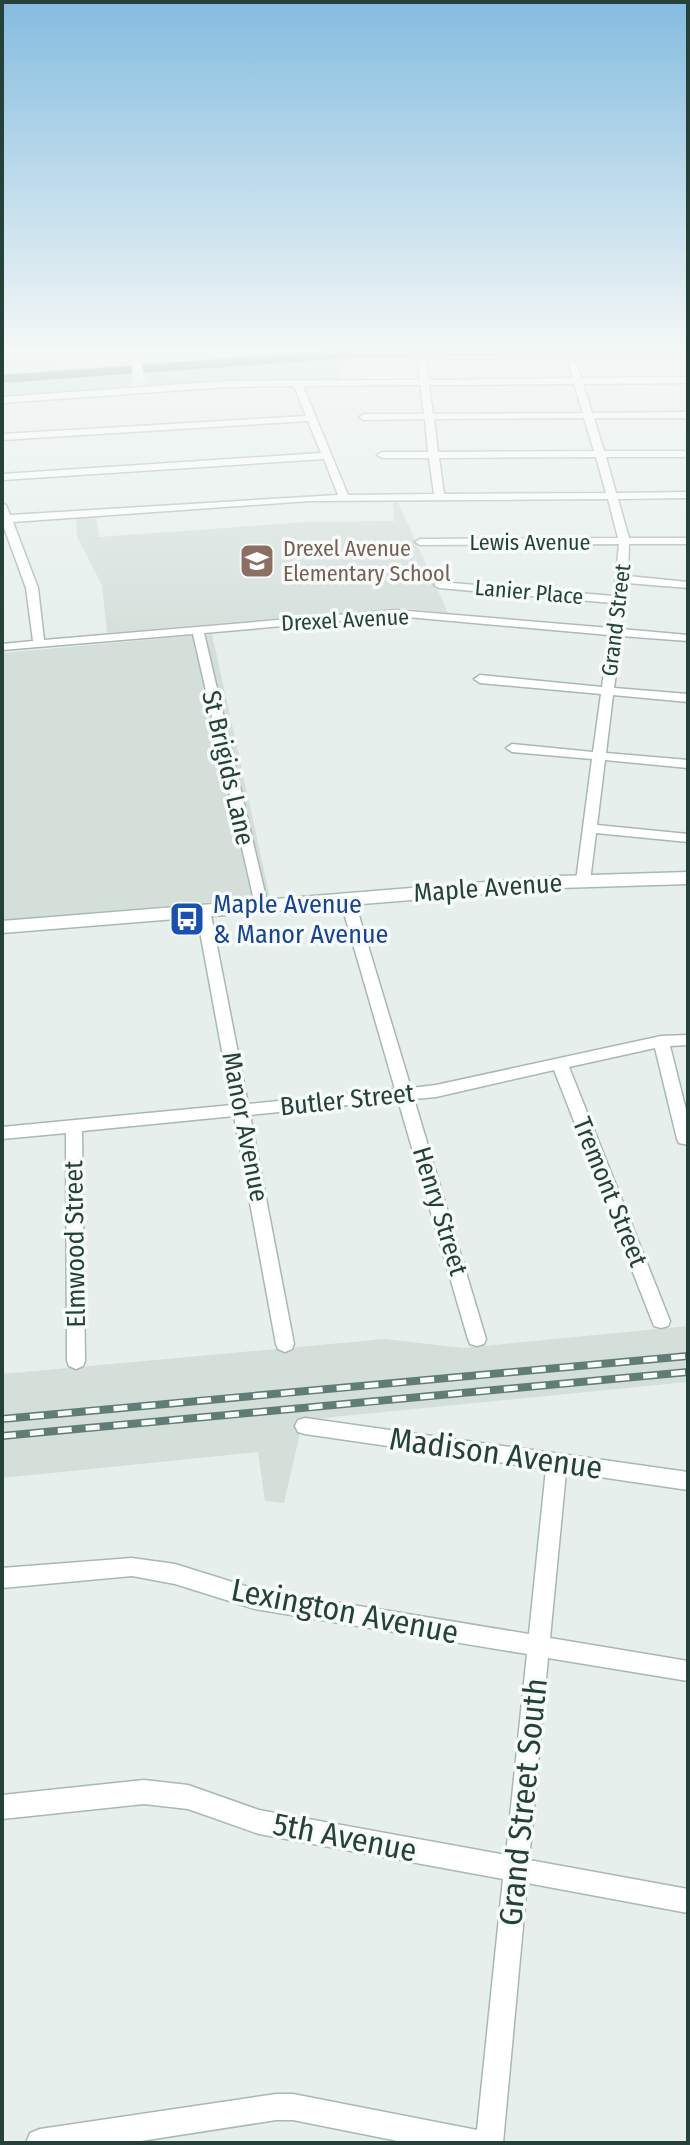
<svg xmlns="http://www.w3.org/2000/svg" width="690" height="2145" font-family="'Fira Sans Condensed',sans-serif">
  <style>
    .built { fill: #d4dfda }
    .green { fill: #bfe0c8 }
    .lines { fill: none; stroke-linecap: round; stroke-linejoin: round }
    .minor-casing { stroke: #a8b8b2; stroke-width: 3 }
    .secondary-casing { stroke: #a4bbb3; stroke-width: 3 }
    .motorway-casing { stroke: #c2cac8; stroke-width: 3 }
    .minor { fill: #fff; fill-rule: evenodd }
    .secondary { fill: #fff; fill-rule: evenodd }
    .motorway { fill: #2f6f62; fill-rule: evenodd }
    .rail-casing { stroke: #5f7d75; stroke-width: 8 }
    .rail { stroke: #f7fbf9; stroke-width: 5; stroke-dasharray: 14; stroke-linecap: butt }
    .minor-bridge-casing { stroke: #a8b8b2; stroke-width: 12; stroke-linecap: butt }
    .minor-bridge { stroke: #fff; stroke-width: 10 }
    .labels { text-anchor: middle; dominant-baseline: central; stroke-width: 7; stroke-linejoin: round; paint-order: stroke }
    .far-street-label { font-size: 22px; fill: #24423a; stroke: #f7fbf9 }
    .far-education-label { font-size: 22px; fill: #785e54; stroke: #f7fbf9; text-anchor: start }
    .street-label { font-size: 26px; fill: #24423a; stroke: #f7fbf9 }
    .transit-label { font-size: 26px; fill: #164399; stroke: #f7fbf9; text-anchor: start }
    .near-street-label { font-size: 32px; fill: #24423a; stroke: #f7fbf9 }
  </style>
  <rect width="100%" height="100%" fill="#e6efeb"/>
  <!-- built -->
  <g class="built">
    <polygon points="393,500 397,500 448,613 399,608 107,633 102,585 77,537 76,516 96,515 99,537 307,522 394,521"/>
    <polygon points="212,634 270,897 2,920 2,653"/>
    <polygon points="688,1326 688,1382 303,1420 284,1503 265,1501 258,1452 2,1478 2,1374 385,1339 463,1348"/>
  </g>
  <!-- green -->
  <g class="green">
    <polygon points="70,347 127,347 129,358 2,368 2,353"/>
    <polygon points="139,347 269,347 141,356"/>
    <polygon points="383,355 688,355 688,363 379,360 335,365 342,380 149,386 143,372"/>
    <polygon points="132,373 132,388 2,397 2,383"/>
  </g>
  <g class="lines">
    <defs>
      <g id="minor">
        <path d="M422,360L426,363L429,380L573,378L569,365L573,362L577,365L581,378L688,377V383L583,384L592,413L688,412V418H594L604,451H688V457H606L616,493L688,492V498L618,499L629,538H688V544H629L628,576L688,582V588L627,583L621,629L688,635V641L621,636L614,688L688,694V702L613,695L606,753L688,760V768L605,760L597,825L688,834V842L596,833L590,881L583,885L578,884L576,881L592,759L512,752L506,748L512,744L593,752L601,694L480,683L474,679L480,675L602,687L609,635L396,616L204,633L268,906L266,909H256L193,634L2,650V644L33,641L26,588L2,522V504L6,505L10,515L338,495L324,459L2,480V474L321,453L308,421L2,440V434L306,416L294,386L227,387L2,403V397L227,381L420,380L418,363ZM574,384L583,413L433,414L429,385ZM420,385L424,414H364L359,417L364,420L425,419L428,452H382L377,455L382,458H429L434,494L348,495L303,386ZM584,418L594,451L438,452L434,419ZM596,457L606,493L444,494L439,458ZM608,499L618,538L420,539L415,542L420,545L619,544L614,596L439,582L434,585L439,588L613,603L610,628L396,610L44,640L38,588L13,522L309,501Z"/>
        <polygon points="347,895 354,899 411,1088 436,1085 661,1036 688,1035 688,1045 670,1046 688,1118 688,1145 679,1143 677,1139 655,1048 569,1067 670,1321 668,1326 661,1328 654,1326 652,1321 554,1070 436,1097 414,1099 486,1339 484,1344 477,1346 470,1344 468,1339 398,1100 250,1115 294,1344 292,1349 285,1352 278,1349 276,1344 234,1116 82,1131 85,1361 83,1366 76,1369 69,1366 67,1361 66,1133 2,1139 2,1127 232,1105 196,910 203,906 210,910 248,1104 395,1089 340,899"/>
        <polygon points="305,1418 688,1472 688,1490 566,1472 550,1638 688,1661 688,1681 548,1658 529,1860 688,1889 688,1913 527,1883 503,2143 408,2143 293,2120 276,2120 128,2143 26,2143 30,2133 40,2129 276,2094 293,2094 477,2130 503,1879 259,1834 188,1809 144,1804 2,1819 2,1795 144,1780 188,1785 259,1810 506,1855 527,1654 255,1609 175,1584 132,1576 2,1588 2,1568 132,1558 175,1564 255,1589 529,1634 546,1469 305,1434 298,1432 295,1426 298,1420"/>
      </g>
      <polygon id="secondary" points="688,872 688,884 559,888 2,933 2,921 559,876"/>
      <polygon id="motorway" points="688,347 688,354 362,357 2,383 2,375 362,349"/>
    </defs>
    <!-- minor casing -->
    <use href="#minor" class="minor-casing"/>
    <!-- secondary casing -->
    <use href="#secondary" class="secondary-casing"/>
    <!-- motorway casing -->
    <use href="#motorway" class="motorway-casing"/>
    <!-- minor -->
    <use href="#minor" class="minor"/>
    <!-- secondary -->
    <use href="#secondary" class="secondary"/>
    <!-- motorway -->
    <use href="#motorway" class="motorway"/>
    <defs>
      <g id="rail">
        <polyline points="2,1419 688,1356"/>
        <polyline points="2,1436 688,1372"/>
      </g>
    </defs>
    <!-- rail casing -->
    <use href="#rail" class="rail-casing"/>
    <!-- rail -->
    <use href="#rail" class="rail"/>
    <defs>
      <polyline id="minor-bridge" points="135,355 138,374"/>
    </defs>
    <!-- minor-bridge casing -->
    <use href="#minor-bridge" class="minor-bridge-casing"/>
    <!-- minor-bridge -->
    <use href="#minor-bridge" class="minor-bridge"/>
  </g>
  <!-- sky -->
  <linearGradient id="sky" x2="0" y2="1"><stop stop-color="#84bce0"/><stop offset="0.54" stop-color="#f4f8f6"/><stop offset="1" stop-color="#f4f8f6" stop-opacity="0"/></linearGradient>
  <rect width="690" height="648" fill="url(#sky)"/>
  <!-- icons -->
  <defs>
    <symbol id="school-square" viewBox="-11 -11 22 22"><rect x="-9" y="-9" width="18" height="18" rx="4" fill="#8d6e63" stroke="#f7fbf9"/><path d="M0-5L7-2L0 1L-7-2ZM-4 1L0 2.5L4 1V4Q0 6-4 4Z" fill="#fff"/></symbol>
    <symbol id="bus-square" viewBox="-11 -11 22 22"><rect x="-9" y="-9" width="18" height="18" rx="4" fill="#1a4fb4" stroke="#f7fbf9"/><path d="M-5-6H5V4H4V6H2V4H-2V6H-4V4H-5ZM-3.5-4V0h7V-4ZM-3.5 1.2v1.5H-2V1.2ZM2 1.2v1.5H3.5V1.2Z" fill="#fff"/></symbol>
  </defs>
  <g fill-rule="evenodd">
    <use href="#school-square" x="237" y="541" width="40" height="40"/>
    <use href="#bus-square" x="167" y="899" width="40" height="40"/>
  </g>
  <g class="labels">
    <!-- far-street labels -->
    <g class="far-street-label">
      <text x="530" y="542">Lewis Avenue</text>
      <text transform="translate(529 592) rotate(5)">Lanier Place</text>
      <text transform="translate(345 620) rotate(-3)">Drexel Avenue</text>
      <text transform="translate(616 620) rotate(-83)">Grand Street</text>
    </g>
    <!-- far-education labels -->
    <g class="far-education-label">
      <text x="283" y="548">Drexel Avenue<tspan x="283" dy="25">Elementary School</tspan></text>
    </g>
    <!-- street labels -->
    <g class="street-label">
      <text transform="translate(228 768) rotate(77)">St Brigids Lane</text>
      <text transform="translate(488 888) rotate(-4)">Maple Avenue</text>
      <text transform="translate(347 1100) rotate(-6)">Butler Street</text>
      <text transform="translate(245 1127) rotate(79)">Manor Avenue</text>
      <text transform="translate(610 1192) rotate(68)">Tremont Street</text>
      <text transform="translate(440 1211) rotate(73)">Henry Street</text>
      <text transform="translate(75 1244) rotate(-91)">Elmwood Street</text>
    </g>
    <!-- transit labels -->
    <g class="transit-label">
      <text x="213" y="904">Maple Avenue<tspan x="213" dy="30">&amp; Manor Avenue</tspan></text>
    </g>
    <!-- near-street labels -->
    <g class="near-street-label">
      <text transform="translate(496 1453) rotate(8)">Madison Avenue</text>
      <text transform="translate(345 1611) rotate(11)">Lexington Avenue</text>
      <text transform="translate(523 1802) rotate(-84)">Grand Street South</text>
      <text transform="translate(345 1837) rotate(11)">5th Avenue</text>
    </g>
  </g>
  <!-- border -->
  <rect width="690" height="2145" fill="none" stroke="#24423a" stroke-width="8"/>
</svg>
